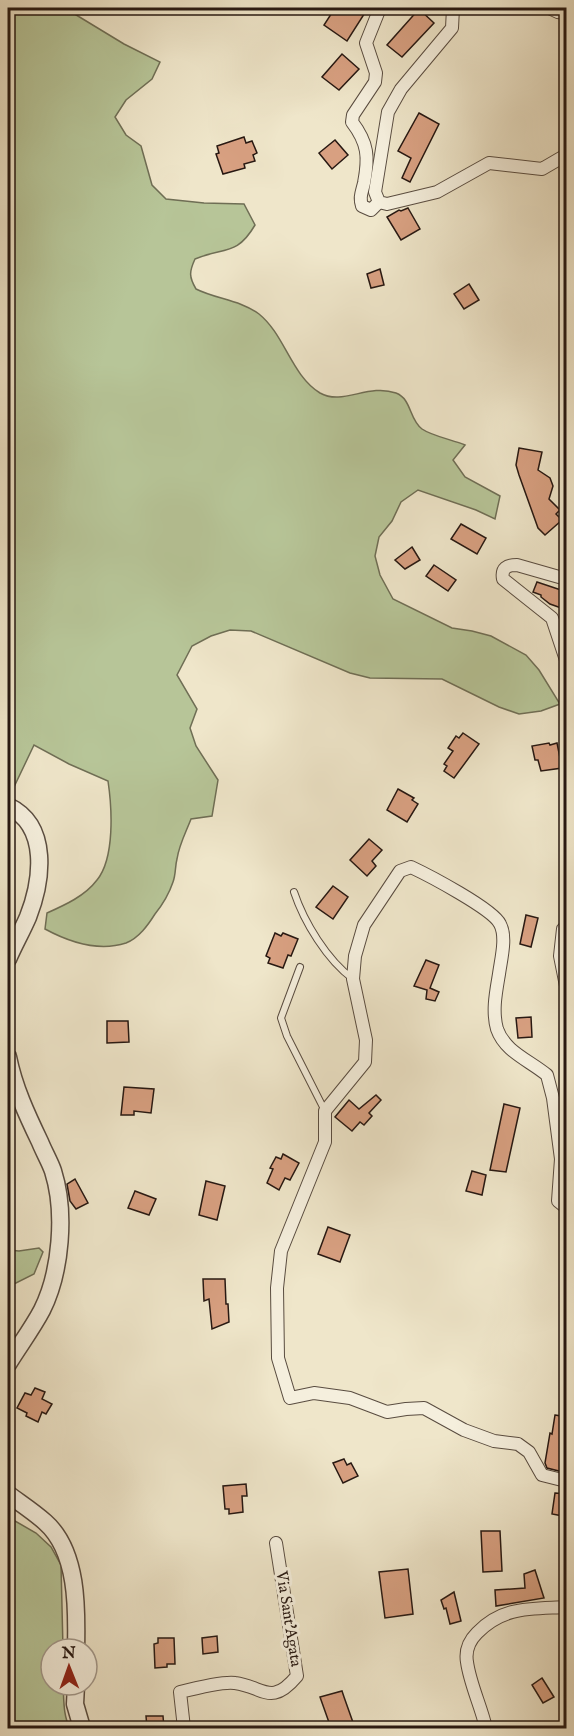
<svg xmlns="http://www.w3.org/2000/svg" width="574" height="1736" font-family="'IM FELL English',serif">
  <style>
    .green { fill: #b7c598; stroke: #6f6e55; stroke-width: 1.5 }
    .building { fill: #d8a081; stroke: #271812; stroke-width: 1.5 }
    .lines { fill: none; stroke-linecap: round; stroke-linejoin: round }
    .service-casing { stroke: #594c40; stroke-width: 8 }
    .minor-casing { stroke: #594c40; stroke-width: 14 }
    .tertiary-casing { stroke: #594c40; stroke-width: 19 }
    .service { stroke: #f5efdd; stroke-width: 6 }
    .minor { stroke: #f5efdd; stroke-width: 12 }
    .tertiary { stroke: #f5efdd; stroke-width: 16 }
    .labels { text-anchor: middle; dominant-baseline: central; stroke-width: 6; stroke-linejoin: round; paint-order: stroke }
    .street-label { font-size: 16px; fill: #271812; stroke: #f5efdd }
  </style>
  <rect width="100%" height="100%" fill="#efe6ca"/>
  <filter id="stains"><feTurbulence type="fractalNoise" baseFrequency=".00333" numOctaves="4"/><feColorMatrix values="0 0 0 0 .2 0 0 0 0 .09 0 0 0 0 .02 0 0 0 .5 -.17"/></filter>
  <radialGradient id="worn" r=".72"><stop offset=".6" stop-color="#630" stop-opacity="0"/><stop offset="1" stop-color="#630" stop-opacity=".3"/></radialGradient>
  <!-- green -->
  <g class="green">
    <path d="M8,8H57L73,13L124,44L160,62L152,79L126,100L115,117L126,135L141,146L152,185L166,199L204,203L244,204L255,225C237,256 224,247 195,259C189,272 189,277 196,289C216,299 240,300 259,314C285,335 291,375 320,393C343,406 368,383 396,393C412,399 409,420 422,429C432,436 453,440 465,445L453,460L465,477L500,496L495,519L476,510L418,490L401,502L392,521L379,537L375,556L380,575L393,599L452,628L472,631L491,636L526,655L539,670L560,704L541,711L519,714L499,707L442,679L370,678L350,673L251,631L230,630L211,636L192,646L177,675L197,709L190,728L196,746L218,780L212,816L191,819C186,832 179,845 177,859C175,866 176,874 173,882C169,894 163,904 155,914C148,925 139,938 126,943C98,952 69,942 45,929L47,913C65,905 85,896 97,880C115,858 112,808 108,781L69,764L34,745L14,787L8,786Z"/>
    <polygon points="39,1248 43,1252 34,1274 8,1287 8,1250 19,1251"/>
    <path d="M8,1517L36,1533L51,1547L61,1565L63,1649H51V1685H63C64,1699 63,1716 70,1728H8Z"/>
  </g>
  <!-- building -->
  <g class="building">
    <polygon points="335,8 368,8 347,41 324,25"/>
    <polygon points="419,9 434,23 402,57 387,45"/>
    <polygon points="342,54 359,69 339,90 322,77"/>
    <polygon points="419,113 439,124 410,182 402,178 411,158 398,151"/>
    <polygon points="244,137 246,143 252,141 257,153 253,155 255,161 244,164 245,168 223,174 216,154 219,153 217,146"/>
    <polygon points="335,140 348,155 332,169 319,153"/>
    <polygon points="408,208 420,229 401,240 387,217 399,210 401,211"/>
    <polygon points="380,269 384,285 371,288 367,274"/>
    <polygon points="469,284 479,300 464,309 454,294"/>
    <polygon points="519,448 542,452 538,470 550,478 553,486 549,499 560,510 556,514 562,520 545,535 538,528 519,475 516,465"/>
    <polygon points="461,524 486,538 477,554 451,539"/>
    <polygon points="412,547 420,560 405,569 395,560"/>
    <polygon points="434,565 456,580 448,591 426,576"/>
    <polygon points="537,582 567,592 564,609 550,604 541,597 541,595 533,592"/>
    <polygon points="463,733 479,744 454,778 444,771 447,766 444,764 453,751 448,748 456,736 459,738"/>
    <polygon points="549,743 550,745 557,743 562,768 541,771 538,760 535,760 532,746"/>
    <polygon points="398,789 414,798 412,800 418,804 407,822 387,810"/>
    <polygon points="369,839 382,850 372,861 376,866 367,876 350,860"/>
    <polygon points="333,886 348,897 333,919 316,907"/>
    <polygon points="526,915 538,918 531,947 520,944"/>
    <polygon points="275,933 281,936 283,933 298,939 291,956 288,955 283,968 268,963 270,958 266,956"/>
    <polygon points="426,960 439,965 430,988 439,992 435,1001 426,999 427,990 414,986"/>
    <polygon points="531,1017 532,1037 518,1038 516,1018"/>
    <polygon points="107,1021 128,1021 129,1042 107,1043"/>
    <polygon points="124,1087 154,1089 151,1113 134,1111 134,1115 121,1115"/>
    <polygon points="376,1095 381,1100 369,1113 372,1116 364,1125 360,1122 352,1131 335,1117 349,1100 359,1109"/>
    <polygon points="504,1104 520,1108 506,1172 490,1170"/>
    <polygon points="283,1154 299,1163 290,1180 285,1178 279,1190 267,1183 273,1169 270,1168 276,1157 281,1159"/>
    <polygon points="472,1171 486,1175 482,1195 466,1191"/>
    <polygon points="75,1179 88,1203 76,1209 70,1201 67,1184"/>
    <polygon points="206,1181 225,1186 217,1220 199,1215"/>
    <polygon points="135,1191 156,1199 149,1215 128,1208"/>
    <polygon points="328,1227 350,1235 340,1262 318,1254"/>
    <polygon points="203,1279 225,1279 226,1304 228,1304 229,1322 212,1329 209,1299 204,1301"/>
    <polygon points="35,1388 45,1392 42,1399 52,1404 46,1414 42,1412 38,1422 26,1416 27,1413 17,1408 25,1393 31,1395"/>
    <polygon points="555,1415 567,1417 567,1449 563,1472 547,1468 545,1463 550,1433 552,1434"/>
    <polygon points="344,1459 347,1465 351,1463 358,1476 343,1483 333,1463"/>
    <polygon points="246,1484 247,1496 242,1496 243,1512 229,1514 229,1509 225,1509 223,1486"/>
    <polygon points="555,1493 566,1494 563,1516 552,1514"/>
    <polygon points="481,1531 500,1531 502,1571 483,1572"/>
    <polygon points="408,1569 413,1614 385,1618 379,1572"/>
    <polygon points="535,1570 544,1598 496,1606 495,1590 525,1588 524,1574"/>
    <polygon points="454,1592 461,1621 450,1624 446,1608 444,1609 441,1600"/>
    <polygon points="217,1636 218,1652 203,1654 202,1638"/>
    <polygon points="158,1638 174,1638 175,1664 167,1664 167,1667 155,1668 154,1644 158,1643"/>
    <polygon points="542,1678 554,1697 543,1703 532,1685"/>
    <polygon points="342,1691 344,1697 355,1728 331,1728 320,1697"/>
    <polygon points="146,1716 163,1716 164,1728 147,1728"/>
  </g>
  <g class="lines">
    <defs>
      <g id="service">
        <polyline points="542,8 557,15 566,16"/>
        <path d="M294,892C304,922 327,960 353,979"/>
        <polyline points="300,967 281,1018 287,1036 325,1111"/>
      </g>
      <g id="minor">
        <polyline points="453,8 452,28 401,89 388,112 375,192 379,202 387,204 437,192 489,163 542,169 566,155"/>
        <path d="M379,202L371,210L362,206C359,197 362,192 364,183C369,157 368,143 352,122L353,115L375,82L376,73L366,43L380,8"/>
        <path d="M566,579L517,565C507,565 501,568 503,579L552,618L566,660"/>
        <polyline points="563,929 560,956 566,986"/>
        <path d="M566,1204L563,1205L558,1201L561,1159L553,1098L547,1075C529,1060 505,1052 497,1029C492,1011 496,992 499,974C501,959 507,937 500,924C493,909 428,875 411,867L400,871L364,925L355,956L353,979L366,1040L365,1062L325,1111V1142L281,1251L277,1288L278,1358L290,1398L314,1393L350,1398L387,1412L406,1409L424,1408L464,1430L494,1441L518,1444L529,1452L542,1475L566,1481"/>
        <path d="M184,1728L180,1692C192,1689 224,1681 235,1683C264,1687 271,1707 297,1676L276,1543"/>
        <path d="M486,1728C481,1706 470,1684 467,1662C465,1650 469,1641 477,1633C503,1606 531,1609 566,1607"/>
      </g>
      <g id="tertiary">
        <path d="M8,806C50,826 42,881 28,917C22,931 14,945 8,959"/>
        <path d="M8,1057C14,1087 27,1115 40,1142C44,1152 50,1162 53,1171C66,1212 61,1272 42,1310C32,1329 19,1346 8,1364"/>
        <path d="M8,1494C20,1503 34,1512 45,1522C78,1551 77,1609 76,1649"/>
        <polyline points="76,1685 75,1704 82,1728"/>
      </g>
    </defs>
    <!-- service casing -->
    <use href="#service" class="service-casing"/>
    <!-- minor casing -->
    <use href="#minor" class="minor-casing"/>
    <!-- tertiary casing -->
    <use href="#tertiary" class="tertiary-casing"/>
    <!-- service -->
    <use href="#service" class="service"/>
    <!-- minor -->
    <use href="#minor" class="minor"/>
    <!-- tertiary -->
    <use href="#tertiary" class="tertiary"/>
  </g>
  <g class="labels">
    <!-- street labels -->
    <g class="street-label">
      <text transform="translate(288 1619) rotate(81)">Via Sant'Agata</text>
    </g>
  </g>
  <!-- margin -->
  <rect width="574" height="1736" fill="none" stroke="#efe6ca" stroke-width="30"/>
  <rect x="9" y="9" width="556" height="1718" fill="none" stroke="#271812" stroke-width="3"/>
  <rect x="15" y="15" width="544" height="1706" fill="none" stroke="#271812" stroke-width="1.5"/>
  <!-- north arrow -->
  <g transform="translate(69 1667) rotate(359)"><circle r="28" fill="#f5efdd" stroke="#a3998c" stroke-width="1.5"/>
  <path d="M0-4.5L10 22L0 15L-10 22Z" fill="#8f2418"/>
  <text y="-9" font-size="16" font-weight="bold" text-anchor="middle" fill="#271812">N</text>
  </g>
  <rect width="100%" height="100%" filter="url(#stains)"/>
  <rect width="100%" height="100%" fill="url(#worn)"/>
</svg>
